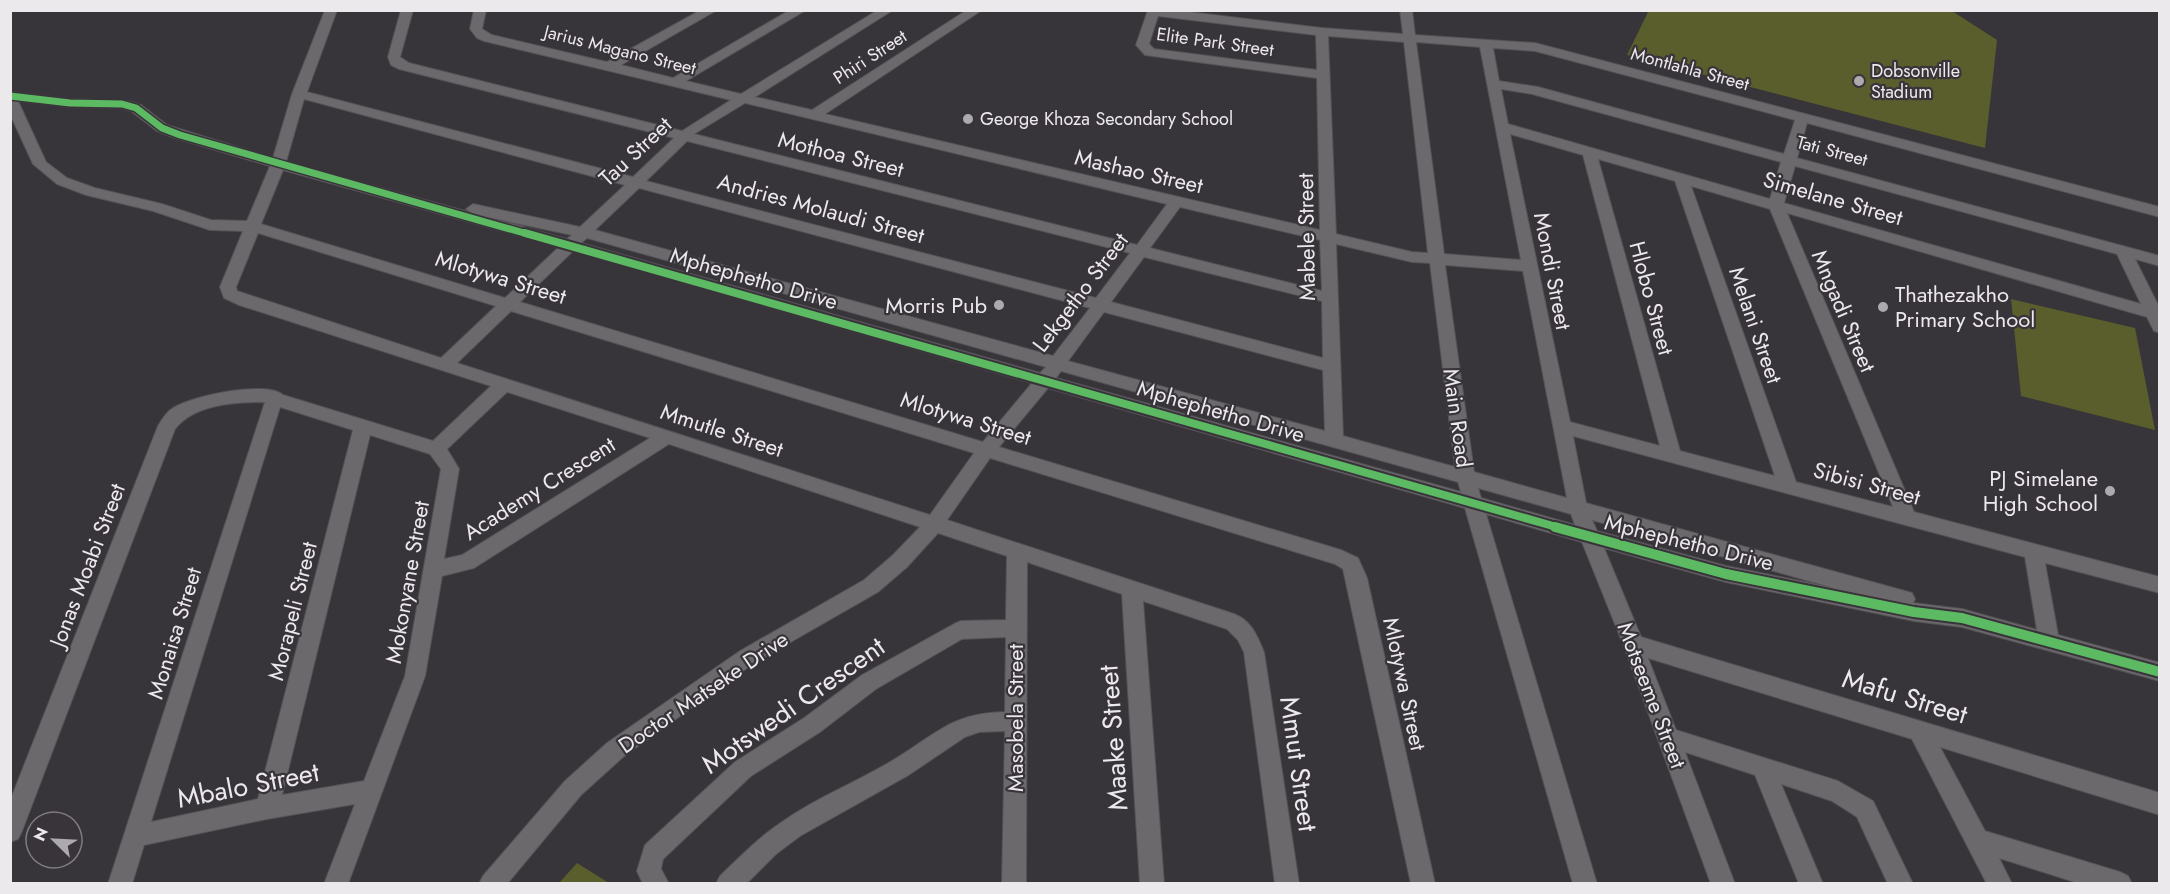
<svg xmlns="http://www.w3.org/2000/svg" width="2170" height="894" font-family="Jost,sans-serif">
  <style>
    .green { fill: #5a5d2c }
    .lines { fill: none; stroke-linecap: round; stroke-linejoin: round }
    .minor-casing { stroke: #545256; stroke-width: 2 }
    .minor { fill: #6b696b; fill-rule: evenodd }
    .cycleway-far2-casing { stroke: #38343a; stroke-width: 10 }
    .cycleway-far1-casing { stroke: #38343a; stroke-width: 12 }
    .cycleway-casing { stroke: #38343a; stroke-width: 14 }
    .cycleway-far2 { stroke: #5cba63; stroke-width: 7 }
    .cycleway-far1 { stroke: #5cba63; stroke-width: 8 }
    .cycleway { stroke: #5cba63; stroke-width: 10 }
    .poi-dot { fill: #adaaae; stroke: #38343a; stroke-width: 2 }
    .labels { text-anchor: middle; dominant-baseline: central; stroke-width: 4.5; stroke-linejoin: round; paint-order: stroke }
    .far-street-label { font-size: 18px; fill: #ece9ed; stroke: #38343a }
    .far-poi-label { font-size: 18px; fill: #ece9ed; stroke: #38343a; text-anchor: start }
    .street-label { font-size: 22px; fill: #ece9ed; stroke: #38343a }
    .poi-label { font-size: 22px; fill: #ece9ed; stroke: #38343a; text-anchor: end }
    .near-street-label { font-size: 27px; fill: #ece9ed; stroke: #38343a }
  </style>
  <rect width="100%" height="100%" fill="#373539"/>
  <!-- green -->
  <g class="green">
    <polygon points="1649,10 1952,11 1997,40 1985,148 1627,55"/>
    <polygon points="2011,299 2135,328 2155,430 2021,396"/>
    <polygon points="577,863 609,883 559,883"/>
  </g>
  <g class="lines">
    <defs>
      <path id="minor" d="M325,10H337L307,92L633,177L674,138L399,69L391,65L388,57L401,10H413L400,57L409,63L682,131L731,100L484,41L477,38L470,29L474,10H486L482,29L492,35L607,62L701,10H717L621,65L673,78L790,10H806L686,81L741,94L878,10H893L755,97L812,110L967,10H982L825,114L1320,230L1317,78L1145,55L1136,45L1148,10H1173L1322,28L1403,34L1400,10H1412L1415,35L1535,43L2160,207V217L1807,123L1797,158L2160,256V266L2135,259L2160,309V333L2154,331L2147,317L1787,213L1914,512L2160,577V593L2045,563L2058,635L2160,663V681L1962,627L1914,621L1726,582L1604,548L1641,637L2160,793V815L1940,747L1985,831L2120,872L2128,876L2132,884H2081L1999,858L2012,884H1987L1912,739L1648,658L1676,730L1838,781L1873,801L1913,884H1888L1857,817L1832,801L1781,784L1823,884H1799L1755,775L1685,752L1735,884H1711L1623,644L1582,542L1486,514L1597,884H1573L1465,508L1048,388L999,447L1341,550L1358,558L1367,578L1435,884H1411L1343,569L1335,564L990,458L947,520L1234,614C1252,621 1257,636 1264,652L1299,884H1275L1244,652L1238,640L1227,629L1143,601L1164,884H1140L1122,594L1027,562L1026,884H1002L1005,731L979,732L965,737L907,776L800,836L776,854L746,884H716L720,876C740,857 759,837 782,822C815,798 855,783 890,762C935,736 949,713 1005,712L1006,637L962,639L876,689L820,732L751,776L663,859L661,869L669,884H643L637,871L645,845L735,762L804,718L862,675L954,624L961,621L1006,620L1007,556L938,533L907,567L878,592L754,663L623,757L581,795L507,884H479L483,876L565,781L607,743L740,651L864,580L893,555L920,527L669,444L474,568L442,576L425,676L348,884H324L355,804L267,819L144,845L132,884H108L265,402C235,402 195,404 175,429L22,831L18,839L10,842V801L158,426C161,421 165,415 169,411C186,396 267,380 283,395L433,441L491,386L239,305L224,298L220,287L243,231L210,230L153,211L86,195L57,184L33,164L10,114V92L70,99L127,101L141,105L167,125L273,158L292,94ZM1158,16L1316,35L1317,70L1154,49L1149,44ZM1328,36L1404,42L1428,253L1412,252L1336,234ZM1416,42L1480,47L1521,260L1444,254ZM1493,48L1535,51L1795,120L1784,154L1538,87L1499,81ZM1501,89L1532,94L1781,162L1770,199L1508,124ZM304,99L625,185L580,227L473,204L466,209L473,214L572,235L567,239L286,162ZM18,101L70,107L121,108L131,111L157,131L175,138L270,166L247,221L211,220L162,204L95,188L67,178L46,162ZM745,103L1167,204L1137,245L694,134ZM1510,134L1583,155L1660,446L1570,422ZM687,141L1130,253L1096,298L646,181ZM1598,159L1675,181L1775,476L1680,451ZM1795,166L2117,254L2141,304L1784,203ZM283,170L559,247L505,298L261,224ZM1691,186L1770,209L1893,507L1796,482ZM639,188L1090,308L1053,356L595,230ZM1180,207L1320,240L1322,291L1150,248ZM258,233L496,306L441,358L237,291L236,287ZM587,238L1046,367L1040,373L581,243ZM1336,244L1412,262L1430,263L1455,467L1343,436ZM573,251L1032,383L983,442L520,302ZM1144,257L1322,301L1323,358L1111,302ZM1445,265L1523,271L1567,498L1474,472ZM511,311L974,453L930,515L457,363ZM1104,312L1323,370L1325,431L1068,361ZM1061,371L1458,482L1461,492L1056,378ZM507,392L650,438L462,555L444,559L459,469L447,449ZM280,407L353,430L258,799L151,822ZM370,435L430,454L441,469L405,676L364,781L282,795ZM1573,436L2025,557L2037,630L1962,609L1913,603L1915,599L1912,593L1905,591L1586,503ZM1478,488L1571,514L1575,525L1481,498ZM1592,520L1834,588L1726,566L1597,531Z"/>
    </defs>
    <!-- minor casing -->
    <use href="#minor" class="minor-casing"/>
    <!-- minor -->
    <use href="#minor" class="minor"/>
    <defs>
      <polyline id="cycleway-far2" points="10,96 70,103 122,104 136,108 162,128 180,135 531,235"/>
      <polyline id="cycleway-far1" points="525,233 1560,528"/>
      <polyline id="cycleway" points="1555,527 1726,574 1914,612 1962,618 2160,672"/>
    </defs>
    <!-- cycleway-far2 casing -->
    <use href="#cycleway-far2" class="cycleway-far2-casing"/>
    <!-- cycleway-far1 casing -->
    <use href="#cycleway-far1" class="cycleway-far1-casing"/>
    <!-- cycleway casing -->
    <use href="#cycleway" class="cycleway-casing"/>
    <!-- cycleway-far2 -->
    <use href="#cycleway-far2" class="cycleway-far2"/>
    <!-- cycleway-far1 -->
    <use href="#cycleway-far1" class="cycleway-far1"/>
    <!-- cycleway -->
    <use href="#cycleway" class="cycleway"/>
  </g>
  <!-- markers -->
  <g class="poi-dot">
    <circle cx="1859" cy="81" r="6"/>
    <circle cx="968" cy="119" r="6"/>
    <circle cx="999" cy="305" r="6"/>
    <circle cx="1883" cy="307" r="6"/>
    <circle cx="2110" cy="491" r="6"/>
  </g>
  <g class="labels">
    <!-- far-street labels -->
    <g class="far-street-label">
      <text transform="translate(1215 42) rotate(8)">Elite Park Street</text>
      <text transform="translate(620 50) rotate(14)">Jarius Magano Street</text>
      <text transform="translate(870 57) rotate(-33)">Phiri Street</text>
      <text transform="translate(1690 69) rotate(15)">Montlahla Street</text>
      <text transform="translate(1832 151) rotate(15)">Tati Street</text>
    </g>
    <!-- far-poi labels -->
    <g class="far-poi-label">
      <text x="1871" y="71">Dobsonville<tspan x="1871" dy="21">Stadium</tspan></text>
      <text x="980" y="119">George Khoza Secondary School</text>
    </g>
    <!-- street labels -->
    <g class="street-label">
      <text transform="translate(635 151) rotate(-43)">Tau Street</text>
      <text transform="translate(841 154) rotate(14)">Mothoa Street</text>
      <text transform="translate(1139 171) rotate(13)">Mashao Street</text>
      <text transform="translate(1833 198) rotate(16)">Simelane Street</text>
      <text transform="translate(821 208) rotate(15)">Andries Molaudi Street</text>
      <text transform="translate(1306 237) rotate(-91)">Mabele Street</text>
      <text transform="translate(1553 271) rotate(79)">Mondi Street</text>
      <text transform="translate(501 277) rotate(17)">Mlotywa Street</text>
      <text transform="translate(754 278) rotate(16)">Mphephetho Drive</text>
      <text transform="translate(1080 292) rotate(-53)">Lekgetho Street</text>
      <text transform="translate(1652 298) rotate(75)">Hlobo Street</text>
      <text transform="translate(1844 311) rotate(67)">Mngadi Street</text>
      <text transform="translate(1756 325) rotate(71)">Melani Street</text>
      <text transform="translate(1221 411) rotate(16)">Mphephetho Drive</text>
      <text transform="translate(966 418) rotate(17)">Mlotywa Street</text>
      <text transform="translate(1458 418) rotate(82)">Main Road</text>
      <text transform="translate(722 430) rotate(18)">Mmutle Street</text>
      <text transform="translate(1867 483) rotate(15)">Sibisi Street</text>
      <text transform="translate(539 488) rotate(-32)">Academy Crescent</text>
      <text transform="translate(1689 542) rotate(14)">Mphephetho Drive</text>
      <text transform="translate(87 565) rotate(-69)">Jonas Moabi Street</text>
      <text transform="translate(407 582) rotate(-80)">Mokonyane Street</text>
      <text transform="translate(292 611) rotate(-76)">Morapeli Street</text>
      <text transform="translate(174 633) rotate(-73)">Monaisa Street</text>
      <text transform="translate(1405 684) rotate(78)">Mlotywa Street</text>
      <text transform="translate(703 692) rotate(-34)">Doctor Matseke Drive</text>
      <text transform="translate(1652 695) rotate(69)">Motseeme Street</text>
      <text transform="translate(1015 718) rotate(-90)">Masobela Street</text>
    </g>
    <!-- poi labels -->
    <g class="poi-label">
      <text x="1895" y="294" text-anchor="start">Thathezakho<tspan x="1895" dy="25">Primary School</tspan></text>
      <text x="987" y="305">Morris Pub</text>
      <text x="2098" y="478">PJ Simelane<tspan x="2098" dy="25">High School</tspan></text>
    </g>
    <!-- near-street labels -->
    <g class="near-street-label">
      <text transform="translate(1905 696) rotate(17)">Mafu Street</text>
      <text transform="translate(793 705) rotate(-35)">Motswedi Crescent</text>
      <text transform="translate(1113 738) rotate(-94)">Maake Street</text>
      <text transform="translate(1299 764) rotate(82)">Mmut Street</text>
      <text transform="translate(248 785) rotate(-11)">Mbalo Street</text>
    </g>
  </g>
  <!-- border -->
  <rect width="2170" height="894" fill="none" stroke="#ece9ed" stroke-width="24"/>
  <!-- north arrow -->
  <g transform="translate(54 840) rotate(294)"><circle r="28" fill="#38343a" stroke="#807c82" stroke-width="1.5"/>
  <path d="M0-4.5L10 22L0 15L-10 22Z" fill="#adaaae"/>
  <text y="-9" font-size="16" font-weight="bold" text-anchor="middle" fill="#ece9ed">N</text>
  </g>
</svg>
